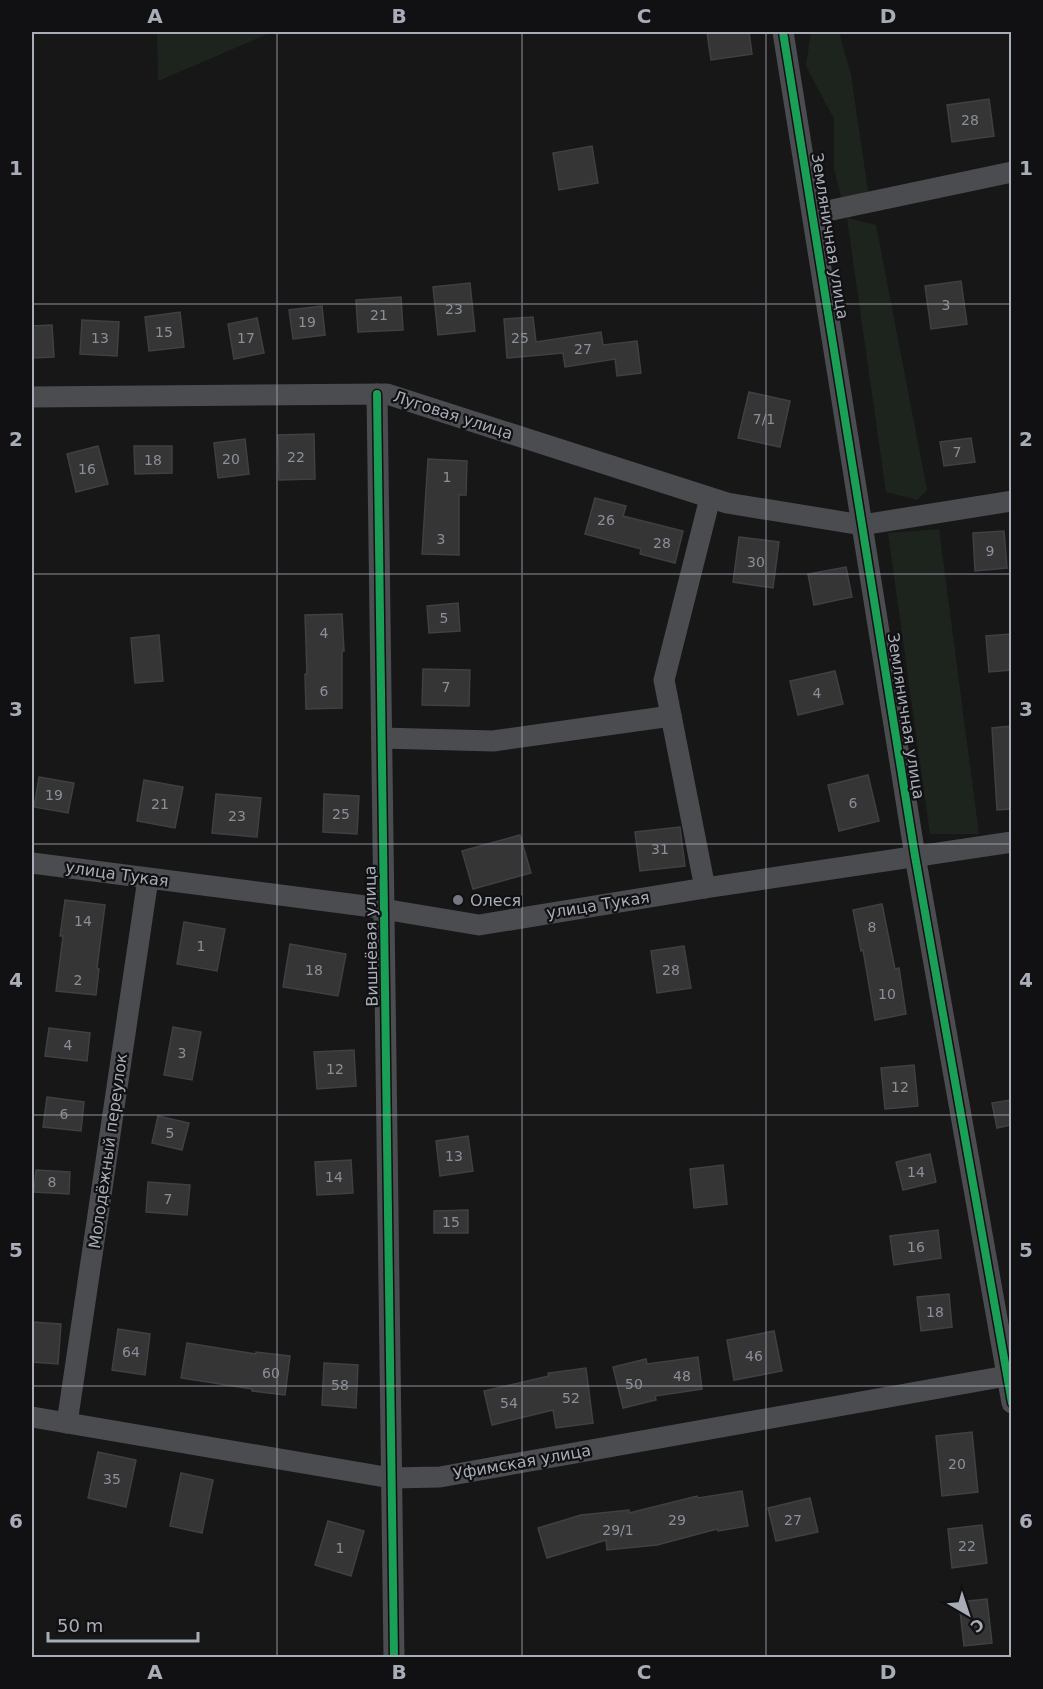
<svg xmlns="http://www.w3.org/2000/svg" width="1043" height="1689" font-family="'DejaVu Sans',sans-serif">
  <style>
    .green { fill: #1d241e }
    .building { fill: #353536; stroke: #3f4043; stroke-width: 1.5 }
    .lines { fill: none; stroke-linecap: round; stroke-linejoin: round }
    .minor { stroke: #4b4c50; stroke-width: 21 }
    .cycleway-casing { stroke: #111113; stroke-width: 11 }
    .cycleway { stroke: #1a9f57; stroke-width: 8 }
    .grid { fill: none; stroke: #a8adb8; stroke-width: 1.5; stroke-opacity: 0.55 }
    .poi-dot { fill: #757880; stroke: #111113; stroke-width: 2 }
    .labels { text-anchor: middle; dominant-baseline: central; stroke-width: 4.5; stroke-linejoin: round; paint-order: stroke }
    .number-label { font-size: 14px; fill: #8b8f98 }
    .street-label { font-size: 16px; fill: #a8adb8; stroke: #111113 }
    .poi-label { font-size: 16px; fill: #a8adb8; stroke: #111113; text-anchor: start }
    .neatline { fill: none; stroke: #a8adb8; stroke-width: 2 }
    .grid-label { font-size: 20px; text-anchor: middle; font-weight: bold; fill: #a8adb8 }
  </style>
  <rect width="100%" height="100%" fill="#171717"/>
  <!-- green -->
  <g class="green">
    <polygon points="157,32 272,32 158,81"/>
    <polygon points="811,32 839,32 851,75 869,198 843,204 834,169 834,119 806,66"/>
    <polygon points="847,218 876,225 927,490 917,500 886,492"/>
    <polygon points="939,529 979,834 930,834 888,533"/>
  </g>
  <!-- building -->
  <g class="building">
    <polygon points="707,32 749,32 752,54 711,60"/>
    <polygon points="989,99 994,136 952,142 947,105"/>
    <polygon points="592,146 598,183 559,190 553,153"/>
    <polygon points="961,281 967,324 931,329 925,286"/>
    <polygon points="470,283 475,331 438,335 433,287"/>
    <polygon points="401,297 403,330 358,332 356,300"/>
    <polygon points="322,306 325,335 293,339 289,310"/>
    <polygon points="180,312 184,347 149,351 145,317"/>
    <polygon points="533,317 536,342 601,332 603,345 637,341 641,373 617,376 615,359 565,367 563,353 507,358 504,319"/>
    <polygon points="257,318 264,353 234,359 228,324"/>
    <polygon points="82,320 119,322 117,356 80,354"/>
    <polygon points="52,325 54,357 32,358 32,326"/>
    <polygon points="749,392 790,401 780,447 738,438"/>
    <polygon points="314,434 315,479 279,480 278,435"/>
    <polygon points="971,438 975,462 944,466 940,442"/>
    <polygon points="245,439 249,474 218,478 214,443"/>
    <polygon points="98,446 108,484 76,492 67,454"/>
    <polygon points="134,446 172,446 172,473 135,474"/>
    <polygon points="428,459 467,461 466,495 459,495 459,555 422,554"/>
    <polygon points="595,498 626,506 623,516 683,531 675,563 640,554 641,549 585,534"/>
    <polygon points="1004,531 1007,568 975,571 973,533"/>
    <polygon points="739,537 779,542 773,588 733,582"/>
    <polygon points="846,567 852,597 814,605 808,574"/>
    <polygon points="458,603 460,631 429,633 427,606"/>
    <polygon points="342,614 344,651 342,651 342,708 306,709 305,674 307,674 305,615"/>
    <polygon points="1011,634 1011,670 989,672 986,636"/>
    <polygon points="159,635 163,681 135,683 131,638"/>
    <polygon points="423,669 470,670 469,706 422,705"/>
    <polygon points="835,671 843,704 798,715 790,681"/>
    <polygon points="1011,726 1011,809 997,810 992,728"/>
    <polygon points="868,775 879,821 839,831 828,785"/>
    <polygon points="39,777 74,783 68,813 34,807"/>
    <polygon points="144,780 183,787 175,828 137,821"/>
    <polygon points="216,794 261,798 257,837 212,833"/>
    <polygon points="324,794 359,796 357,834 323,832"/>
    <polygon points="680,827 685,866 640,871 635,832"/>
    <polygon points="520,835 531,873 473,889 462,851"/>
    <polygon points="65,900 105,905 97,968 99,969 96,995 56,991 63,936 60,936"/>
    <polygon points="882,904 895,969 899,968 906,1014 875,1020 863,950 861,951 853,910"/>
    <polygon points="184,922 225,929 217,971 177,964"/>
    <polygon points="290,944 346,954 338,996 283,987"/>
    <polygon points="684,946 691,988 657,993 651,951"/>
    <polygon points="173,1027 201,1032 192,1080 164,1075"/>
    <polygon points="49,1028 90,1033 87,1061 45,1056"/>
    <polygon points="354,1050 356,1086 317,1089 314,1052"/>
    <polygon points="914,1065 918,1106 885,1109 881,1068"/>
    <polygon points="47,1097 84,1102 81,1131 43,1127"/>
    <polygon points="1011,1100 1011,1125 997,1128 992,1103"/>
    <polygon points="158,1116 189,1123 182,1150 152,1143"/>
    <polygon points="468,1136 473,1171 440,1176 436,1141"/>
    <polygon points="930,1154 936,1182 903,1190 896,1162"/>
    <polygon points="351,1160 353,1193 317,1195 315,1162"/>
    <polygon points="723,1165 727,1204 694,1208 690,1169"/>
    <polygon points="36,1170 70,1172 69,1194 34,1192"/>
    <polygon points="148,1182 190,1185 187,1215 146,1212"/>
    <polygon points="468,1210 468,1233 434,1233 434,1211"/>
    <polygon points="938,1230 941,1258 894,1265 890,1236"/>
    <polygon points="949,1294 952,1327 921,1331 917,1297"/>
    <polygon points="32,1322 61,1324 58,1364 32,1362"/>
    <polygon points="118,1329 150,1334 145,1375 112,1370"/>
    <polygon points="774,1331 782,1371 734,1380 727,1340"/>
    <polygon points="187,1343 256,1354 256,1352 290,1356 285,1395 252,1391 252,1389 181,1378"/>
    <polygon points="698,1357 702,1389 655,1396 656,1400 623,1408 613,1367 646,1359 647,1364"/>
    <polygon points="324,1363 358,1365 356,1408 322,1405"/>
    <polygon points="586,1368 593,1423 556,1428 553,1410 492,1425 484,1391 549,1376 548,1373"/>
    <polygon points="972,1432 978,1492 942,1496 936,1436"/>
    <polygon points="98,1452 136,1460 126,1507 88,1498"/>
    <polygon points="181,1473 213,1480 202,1533 170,1526"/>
    <polygon points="742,1491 748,1526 718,1531 717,1529 657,1545 607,1550 606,1540 547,1558 538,1528 581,1515 629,1510 629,1513 697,1496 698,1498"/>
    <polygon points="810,1498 818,1532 776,1541 768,1508"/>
    <polygon points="328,1521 364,1531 351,1576 315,1565"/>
    <polygon points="982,1525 987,1563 952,1568 948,1529"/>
    <polygon points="987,1599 992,1643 964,1646 959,1602"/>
  </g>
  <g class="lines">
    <!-- minor -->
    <g class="minor">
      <polyline points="783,32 915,856 1012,1403"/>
      <polyline points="813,214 1012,172"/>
      <polyline points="377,394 394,1658"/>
      <polyline points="32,397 387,394 727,503 862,525 1012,501"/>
      <polyline points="382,738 493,741 671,716"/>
      <polyline points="32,863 365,906 479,925 705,888 1012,842"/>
      <polyline points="705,888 664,680 710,498"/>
      <polyline points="32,1417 391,1478 440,1477 1012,1375"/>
      <polyline points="67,1423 148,879"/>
    </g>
    <defs>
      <g id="cycleway">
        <polyline points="783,32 915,856 1012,1403"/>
        <polyline points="377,394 394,1658"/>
      </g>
    </defs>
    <!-- cycleway casing -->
    <use href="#cycleway" class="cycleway-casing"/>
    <!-- cycleway -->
    <use href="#cycleway" class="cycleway"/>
  </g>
  <!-- grid -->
  <path class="grid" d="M277,32V1658M522,32V1658M766,32V1658M32,304H1012M32,574H1012M32,844H1012M32,1115H1012M32,1386H1012"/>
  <!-- markers -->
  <circle class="poi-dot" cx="458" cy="900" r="6"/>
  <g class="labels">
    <!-- number labels -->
    <g class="number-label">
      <text x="970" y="120">28</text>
      <text x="946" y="305">3</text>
      <text x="454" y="309">23</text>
      <text x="379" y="315">21</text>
      <text x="307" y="322">19</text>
      <text x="164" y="332">15</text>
      <text x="100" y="338">13</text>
      <text x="246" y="338">17</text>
      <text x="520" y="338">25</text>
      <text x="583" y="349">27</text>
      <text x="764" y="419">7/1</text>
      <text x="957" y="452">7</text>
      <text x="296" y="457">22</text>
      <text x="231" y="459">20</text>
      <text x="153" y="460">18</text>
      <text x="87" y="469">16</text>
      <text x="447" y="477">1</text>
      <text x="606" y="520">26</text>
      <text x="441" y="539">3</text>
      <text x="662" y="543">28</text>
      <text x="990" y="551">9</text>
      <text x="756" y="562">30</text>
      <text x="444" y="618">5</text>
      <text x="324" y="633">4</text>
      <text x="446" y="687">7</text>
      <text x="324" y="691">6</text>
      <text x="817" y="693">4</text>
      <text x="54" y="795">19</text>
      <text x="853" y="803">6</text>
      <text x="160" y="804">21</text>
      <text x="341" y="814">25</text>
      <text x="237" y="816">23</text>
      <text x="660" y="849">31</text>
      <text x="83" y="921">14</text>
      <text x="872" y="927">8</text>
      <text x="201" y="946">1</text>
      <text x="314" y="970">18</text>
      <text x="671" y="970">28</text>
      <text x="78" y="980">2</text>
      <text x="887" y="994">10</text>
      <text x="68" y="1045">4</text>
      <text x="182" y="1053">3</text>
      <text x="335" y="1069">12</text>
      <text x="900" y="1087">12</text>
      <text x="64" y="1114">6</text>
      <text x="170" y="1133">5</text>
      <text x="454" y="1156">13</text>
      <text x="916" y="1172">14</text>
      <text x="334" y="1177">14</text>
      <text x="52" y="1182">8</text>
      <text x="168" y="1199">7</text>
      <text x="451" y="1222">15</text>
      <text x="916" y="1247">16</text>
      <text x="935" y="1312">18</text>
      <text x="131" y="1352">64</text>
      <text x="754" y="1356">46</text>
      <text x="271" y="1373">60</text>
      <text x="682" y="1376">48</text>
      <text x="634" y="1384">50</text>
      <text x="340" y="1385">58</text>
      <text x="571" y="1398">52</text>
      <text x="509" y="1403">54</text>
      <text x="957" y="1464">20</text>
      <text x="112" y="1479">35</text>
      <text x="677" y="1520">29</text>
      <text x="793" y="1520">27</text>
      <text x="618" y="1530">29/1</text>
      <text x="967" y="1546">22</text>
      <text x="340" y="1548">1</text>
    </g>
    <!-- street labels -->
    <g class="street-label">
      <text transform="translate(830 236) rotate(81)">Земляничная улица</text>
      <text transform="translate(453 415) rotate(18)">Луговая улица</text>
      <text transform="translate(906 716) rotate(81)">Земляничная улица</text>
      <text transform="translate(117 874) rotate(8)">улица Тукая</text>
      <text transform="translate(598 905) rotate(-9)">улица Тукая</text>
      <text transform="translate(371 936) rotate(-91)">Вишнёвая улица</text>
      <text transform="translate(108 1151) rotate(-82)">Молодёжный переулок</text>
      <text transform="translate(522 1462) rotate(-10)">Уфимская улица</text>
    </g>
    <!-- poi labels -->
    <g class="poi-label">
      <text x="470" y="900">Олеся</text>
    </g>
  </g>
  <!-- border -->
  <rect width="1043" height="1689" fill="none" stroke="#111113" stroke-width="66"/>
  <!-- north arrow -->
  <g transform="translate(968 1614) rotate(141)" stroke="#111113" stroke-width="4.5" paint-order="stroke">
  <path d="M0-4.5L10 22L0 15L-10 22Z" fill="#a8adb8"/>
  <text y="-9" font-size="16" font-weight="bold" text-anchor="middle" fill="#a8adb8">С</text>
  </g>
  <!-- scale -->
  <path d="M48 1632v9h150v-9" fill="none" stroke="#a8adb8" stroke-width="3"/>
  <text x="57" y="1632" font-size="18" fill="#a8adb8" stroke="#111113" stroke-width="4.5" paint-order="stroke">50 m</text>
  <rect x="33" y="33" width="977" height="1623" class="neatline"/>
  <g class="grid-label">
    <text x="155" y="23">A</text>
    <text x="399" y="23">B</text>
    <text x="644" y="23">C</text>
    <text x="888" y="23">D</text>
    <text x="16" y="175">1</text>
    <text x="1026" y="175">1</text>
    <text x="16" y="446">2</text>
    <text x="1026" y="446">2</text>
    <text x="16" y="716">3</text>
    <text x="1026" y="716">3</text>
    <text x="16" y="987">4</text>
    <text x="1026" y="987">4</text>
    <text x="16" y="1257">5</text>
    <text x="1026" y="1257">5</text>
    <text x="16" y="1528">6</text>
    <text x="1026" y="1528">6</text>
    <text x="155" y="1679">A</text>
    <text x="399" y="1679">B</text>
    <text x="644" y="1679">C</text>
    <text x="888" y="1679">D</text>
  </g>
</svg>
